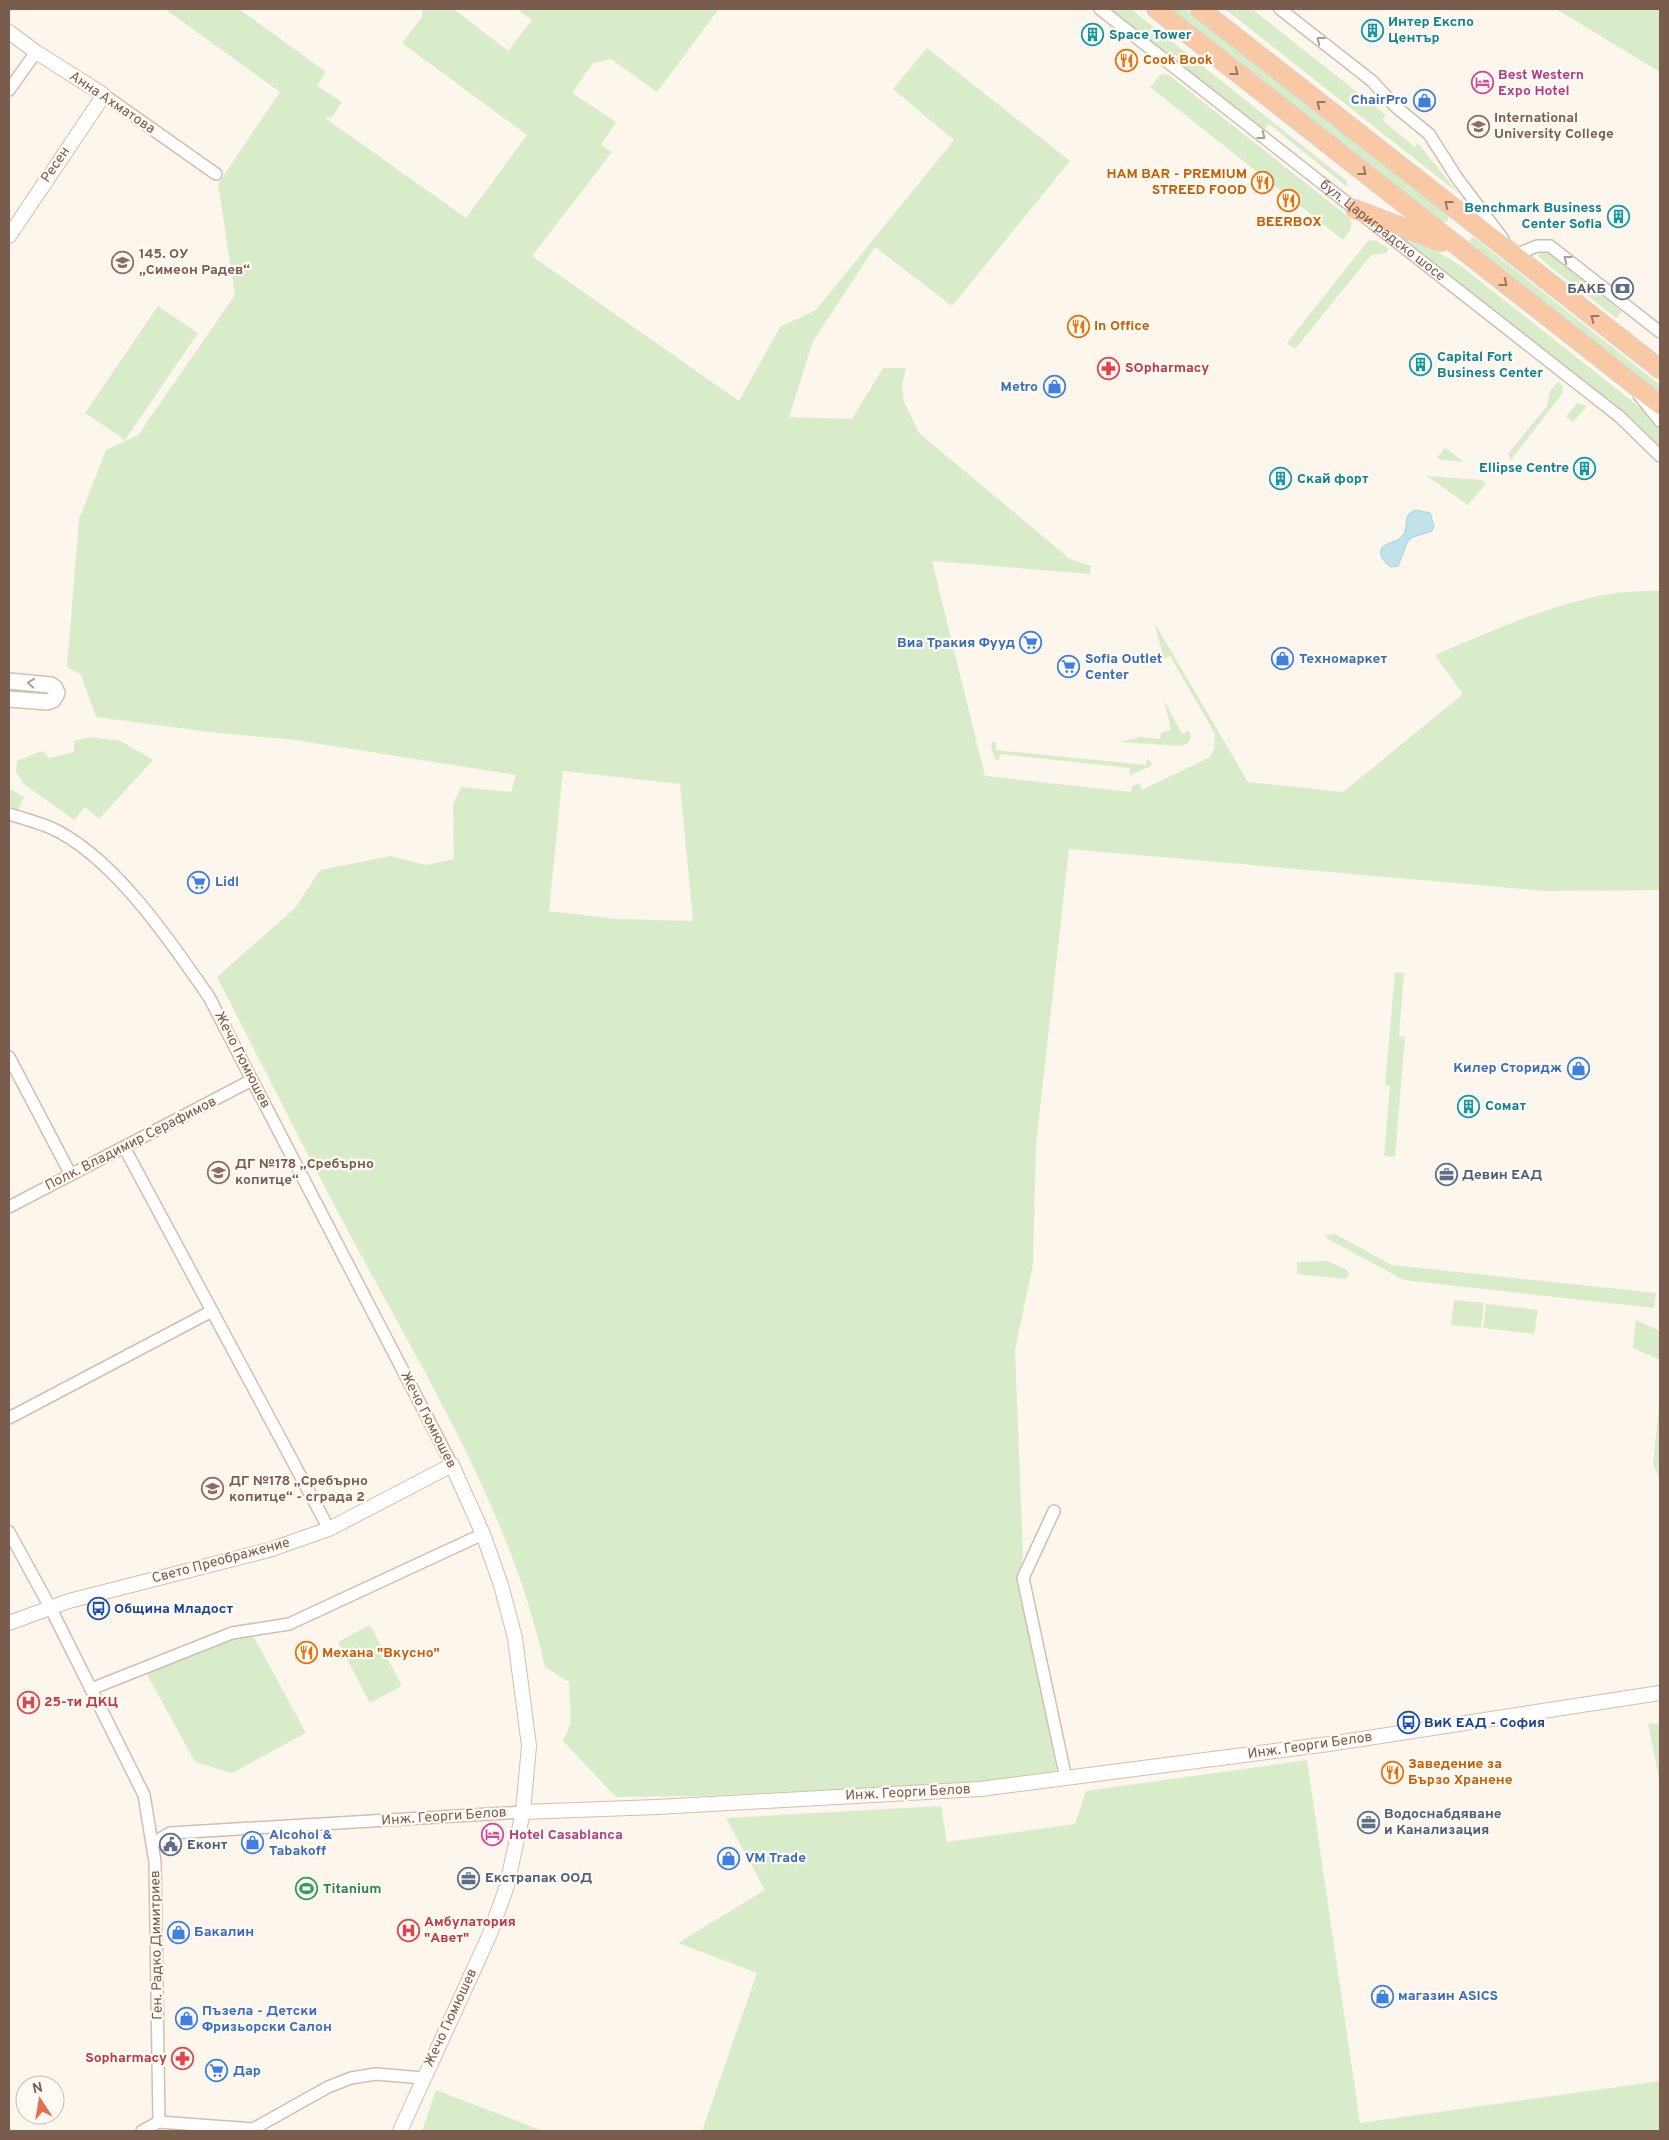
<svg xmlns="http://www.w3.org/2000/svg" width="1669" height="2140" font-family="Overpass,sans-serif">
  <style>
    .green { fill: #d8ecc9; fill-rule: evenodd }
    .water { fill: #bfe3e8; stroke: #a5d3da }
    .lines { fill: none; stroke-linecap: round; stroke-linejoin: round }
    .minor-casing { stroke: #d1beb0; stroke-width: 14 }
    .tertiary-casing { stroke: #d1beb0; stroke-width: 16 }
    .secondary-casing { stroke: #d6c0b0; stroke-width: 18 }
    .trunk-casing { stroke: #dad1cd; stroke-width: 20 }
    .minor { stroke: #fff; stroke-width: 11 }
    .tertiary { stroke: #fff; stroke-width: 14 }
    .secondary { stroke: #fff; stroke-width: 15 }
    .trunk { stroke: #f9c8a4; stroke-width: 18 }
    .oneway { stroke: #af9d94 }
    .oneway2 { stroke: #9a7763 }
    .labels { text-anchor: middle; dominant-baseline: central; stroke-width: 4.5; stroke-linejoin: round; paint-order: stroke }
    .culture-label { font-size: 14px; font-weight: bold; fill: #0d838f; stroke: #fffaf3; text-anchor: start }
    .food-label { font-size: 14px; font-weight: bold; fill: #c56008; stroke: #fffaf3; text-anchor: start }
    .hotel-label { font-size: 14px; font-weight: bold; fill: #b23c85; stroke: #fffaf3; text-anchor: start }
    .shop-label { font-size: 14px; font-weight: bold; fill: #366cbe; stroke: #fffaf3; text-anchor: start }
    .street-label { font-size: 14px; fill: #7a5c4d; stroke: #fffaf3 }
    .education-label { font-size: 14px; font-weight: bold; fill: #785e54; stroke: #fffaf3; text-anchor: start }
    .service-label { font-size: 14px; font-weight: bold; fill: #4e5e75; stroke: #fffaf3; text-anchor: start }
    .health-label { font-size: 14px; font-weight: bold; fill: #be3a42; stroke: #fffaf3; text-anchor: start }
    .transit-label { font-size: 14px; font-weight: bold; fill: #164399; stroke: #fffaf3; text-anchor: start }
    .leisure-label { font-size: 14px; font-weight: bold; fill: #27864d; stroke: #fffaf3; text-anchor: start }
  </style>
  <rect width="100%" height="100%" fill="#fdf6ec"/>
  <!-- green -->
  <g class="green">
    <path d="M165,9H239L326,72L317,86L342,102L332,117L325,118L466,218L527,135L402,43L422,17V9H454L508,51L532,20L517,9H719L657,92L611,59L593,63L572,93L616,122L601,145L612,152L532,256L739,401L780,327L816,310L954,140L893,89L927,48L1070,161L952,306L875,247L813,341L789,417L852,419L883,368H906L902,386L904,402L919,433L1070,559L1091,566L1090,574L932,561L985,776L1131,792L1132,786L1139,783L1142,790L1210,757L1214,749L1215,734L1170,656L1164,659L1154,622L1248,782L1343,792L1463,694L1435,655C1506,626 1581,588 1660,591V890L1547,891L1069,849L1036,1145L1033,1264L1015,1350L1023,1555L1019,1582L1057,1773L988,1783L702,1796L616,1797L563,1741L571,1722L569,1682L545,1667C513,1520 433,1388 362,1257C312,1165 265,1070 217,977L295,908L320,870L391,856L426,865L454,859L453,805L461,787L511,792L516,775L295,740L209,732L96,717L81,675L67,667L79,519L106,450L138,435L235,295L218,184L280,92ZM563,771L680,784L693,921L617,919L549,911Z"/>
    <polygon points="1109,9 1131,9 1347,181 1347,187 1269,124 1263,131"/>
    <polygon points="1171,9 1186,9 1448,215 1448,221 1442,222"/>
    <polygon points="1225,9 1252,9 1386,115 1382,120 1415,147 1418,143 1457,192"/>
    <polygon points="1555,9 1660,9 1660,72 1556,9"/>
    <polygon points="1165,74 1169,75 1351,219 1351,229 1343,240 1150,87 1160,75"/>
    <polygon points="1388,226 1413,237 1461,266 1648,414 1660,429 1660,448 1630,420"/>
    <polygon points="1472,237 1475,238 1660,385 1660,394 1471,244 1469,241"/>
    <polygon points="1371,240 1377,241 1389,249 1386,253 1371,255 1295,349 1287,343 1367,242"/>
    <polygon points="1546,250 1551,253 1622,312 1616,318 1549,266 1539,257 1538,251"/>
    <polygon points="158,306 198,333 125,440 85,413"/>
    <polygon points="1558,382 1563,387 1562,394 1511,460 1508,454 1547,406 1550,391"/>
    <polygon points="1577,403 1587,406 1573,422 1566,417"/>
    <polygon points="1445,448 1464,462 1441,460 1437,457"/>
    <polygon points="1427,476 1482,480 1486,484 1468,505"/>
    <polygon points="1164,700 1182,734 1189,730 1191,737 1188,743 1181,746 1120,742 1140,737 1160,739 1161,733 1171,730"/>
    <polygon points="90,737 121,741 153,760 99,819 85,807 74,820 24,784 16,772 17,761 42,751 49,758 74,752 74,741"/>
    <polygon points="992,742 996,742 996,750 1146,765 1147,758 1152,763 1151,766 1130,775 1130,768 1000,754 999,761 994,758 991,746"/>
    <polygon points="9,788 24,797 18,810 9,808"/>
    <polygon points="1395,972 1404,973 1399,1036 1405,1037 1395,1157 1384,1156 1390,1086 1385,1085"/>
    <polygon points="1335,1234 1392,1265 1656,1293 1654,1308 1404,1280 1326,1238 1327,1235"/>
    <polygon points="1328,1261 1347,1270 1349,1276 1345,1279 1297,1274 1297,1262"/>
    <polygon points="1454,1300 1484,1303 1481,1328 1451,1325"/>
    <polygon points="1486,1304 1538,1310 1534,1334 1483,1328"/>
    <polygon points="1636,1320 1660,1331 1660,1360 1633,1348"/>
    <polygon points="1660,1397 1660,1480 1653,1464"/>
    <polygon points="370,1625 402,1686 370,1703 338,1642"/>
    <polygon points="250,1630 306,1733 232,1773 195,1762 144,1669"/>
    <polygon points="1648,1723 1660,1724 1660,1784"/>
    <polygon points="1307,1760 1360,2123 1660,2081 1660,2131 702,2131 757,1973 678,1943 765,1890 726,1818 941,1806 947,1842 1075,1824 1086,1791"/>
    <polygon points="436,2090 543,2131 422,2131"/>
  </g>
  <!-- water -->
  <path class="water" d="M1416,510L1430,513L1434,526L1432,531L1413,537L1408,541L1398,566L1390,567C1386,563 1379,557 1381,550C1383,542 1398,543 1403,535C1410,525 1401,515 1416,510Z"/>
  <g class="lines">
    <defs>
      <g id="minor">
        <path id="s1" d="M1100,9L1620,417L1660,456"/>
        <polyline points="1280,9 1372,81 1396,107 1429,134 1457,178 1503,239"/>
        <polyline points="9,90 36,52"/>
        <polyline points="104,95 216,174"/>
        <polyline points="1512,252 1515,255 1537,246 1550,246 1660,332"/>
        <polyline points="1639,395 1660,421"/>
        <path d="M9,814C22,818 36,822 49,827C112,854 171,942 209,997L452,1465"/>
        <polyline points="9,1057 71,1175"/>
        <polyline points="124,1147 329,1529"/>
        <polyline points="9,1207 252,1080"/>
        <polyline points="9,1418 212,1311"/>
        <polyline points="1054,1511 1023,1578 1066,1779"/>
        <polyline points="9,1532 50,1607 144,1795 155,1862 159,2122"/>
        <polyline points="91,1689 232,1633 289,1624 483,1534"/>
        <polyline points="153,1843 170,1833 523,1812"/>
        <polyline points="142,2131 159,2122 253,2129 328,2087 351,2078 376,2074 423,2078"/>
      </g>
      <g id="tertiary">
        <polyline points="9,32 36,52 104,95 9,236"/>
        <polyline points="9,1623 69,1601 269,1550 329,1529 452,1465 483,1534 501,1585 515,1638 529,1746 523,1812 506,1889 489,1936 400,2131"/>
        <polyline points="523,1812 657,1807 980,1789 1329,1744 1660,1693"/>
      </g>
      <polyline id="secondary" points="9,681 51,685 55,688 57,693 53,700 47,702 9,699"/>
      <g id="trunk">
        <polyline points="1156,9 1660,405"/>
        <polyline points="1200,9 1660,369"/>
        <polyline points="1355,209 1441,242"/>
      </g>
    </defs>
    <!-- minor casing -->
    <use href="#minor" class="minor-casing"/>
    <!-- tertiary casing -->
    <use href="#tertiary" class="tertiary-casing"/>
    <!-- secondary casing -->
    <use href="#secondary" class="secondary-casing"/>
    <!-- trunk casing -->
    <use href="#trunk" class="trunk-casing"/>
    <!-- minor -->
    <use href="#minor" class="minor"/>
    <!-- tertiary -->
    <use href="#tertiary" class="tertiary"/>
    <!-- secondary -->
    <use href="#secondary" class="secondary"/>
    <!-- trunk -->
    <use href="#trunk" class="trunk"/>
  </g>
  <!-- one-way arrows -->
  <defs><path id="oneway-chevron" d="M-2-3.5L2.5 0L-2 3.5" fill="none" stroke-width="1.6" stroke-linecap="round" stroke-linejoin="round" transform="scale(1.25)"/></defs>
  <g class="oneway">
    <use href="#oneway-chevron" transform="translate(1320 40) rotate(-142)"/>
    <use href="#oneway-chevron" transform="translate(1262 136) rotate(38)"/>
    <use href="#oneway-chevron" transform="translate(1567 259) rotate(-142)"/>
    <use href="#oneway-chevron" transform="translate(31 683) rotate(-175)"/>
  </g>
  <g class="oneway2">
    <use href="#oneway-chevron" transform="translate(1235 72) rotate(38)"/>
    <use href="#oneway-chevron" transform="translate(1320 104) rotate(-142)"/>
    <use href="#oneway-chevron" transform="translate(1363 172) rotate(38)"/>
    <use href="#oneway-chevron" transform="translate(1448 204) rotate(-142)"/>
    <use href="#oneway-chevron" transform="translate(1504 283) rotate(38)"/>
    <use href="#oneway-chevron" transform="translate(1594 318) rotate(-142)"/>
  </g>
  <!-- icons -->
  <defs>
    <symbol id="building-ring" viewBox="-11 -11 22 22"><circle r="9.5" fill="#fffaf3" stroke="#0f9aa8" stroke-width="1.5"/><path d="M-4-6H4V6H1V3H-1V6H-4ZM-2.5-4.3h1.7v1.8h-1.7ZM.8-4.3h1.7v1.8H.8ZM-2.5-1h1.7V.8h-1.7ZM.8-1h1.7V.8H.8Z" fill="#0f9aa8"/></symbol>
    <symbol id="restaurant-ring" viewBox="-11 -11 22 22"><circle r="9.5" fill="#fffaf3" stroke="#e8710a" stroke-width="1.5"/><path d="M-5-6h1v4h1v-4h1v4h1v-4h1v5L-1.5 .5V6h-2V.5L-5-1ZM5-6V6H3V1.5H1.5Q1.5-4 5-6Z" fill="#e8710a"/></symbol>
    <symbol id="hotel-ring" viewBox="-11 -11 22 22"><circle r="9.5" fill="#fffaf3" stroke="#d1479c" stroke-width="1.5"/><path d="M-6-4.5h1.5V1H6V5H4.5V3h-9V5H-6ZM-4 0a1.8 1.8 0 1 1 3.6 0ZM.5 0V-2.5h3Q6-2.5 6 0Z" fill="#d1479c"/></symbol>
    <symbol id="shop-ring" viewBox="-11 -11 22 22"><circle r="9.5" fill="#fffaf3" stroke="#3f7fe0" stroke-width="1.5"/><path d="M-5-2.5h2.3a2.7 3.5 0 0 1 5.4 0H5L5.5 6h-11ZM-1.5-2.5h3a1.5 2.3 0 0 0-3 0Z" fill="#3f7fe0"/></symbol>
    <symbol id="university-ring" viewBox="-11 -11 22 22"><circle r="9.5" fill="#fffaf3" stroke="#8d6e63" stroke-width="1.5"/><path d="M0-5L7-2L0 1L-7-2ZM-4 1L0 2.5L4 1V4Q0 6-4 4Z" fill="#8d6e63"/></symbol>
    <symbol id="school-ring" viewBox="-11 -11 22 22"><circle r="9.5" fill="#fffaf3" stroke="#8d6e63" stroke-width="1.5"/><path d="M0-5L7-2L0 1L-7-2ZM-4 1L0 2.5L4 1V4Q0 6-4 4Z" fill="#8d6e63"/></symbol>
    <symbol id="bank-ring" viewBox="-11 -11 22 22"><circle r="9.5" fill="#fffaf3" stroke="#5c6f8a" stroke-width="1.5"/><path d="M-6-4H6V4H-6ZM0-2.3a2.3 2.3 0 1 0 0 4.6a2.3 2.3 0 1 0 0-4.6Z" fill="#5c6f8a"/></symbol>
    <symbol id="pharmacy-ring" viewBox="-11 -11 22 22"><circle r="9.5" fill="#fffaf3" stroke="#e0444e" stroke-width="1.5"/><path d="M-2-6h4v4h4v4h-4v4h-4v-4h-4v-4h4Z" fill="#e0444e"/></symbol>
    <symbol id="supermarket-ring" viewBox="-11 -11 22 22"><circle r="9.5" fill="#fffaf3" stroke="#3f7fe0" stroke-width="1.5"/><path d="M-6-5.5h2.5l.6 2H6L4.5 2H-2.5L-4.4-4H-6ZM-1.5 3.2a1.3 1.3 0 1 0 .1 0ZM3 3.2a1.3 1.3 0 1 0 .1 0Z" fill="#3f7fe0"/></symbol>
    <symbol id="office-ring" viewBox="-11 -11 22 22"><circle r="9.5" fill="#fffaf3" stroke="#5c6f8a" stroke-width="1.5"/><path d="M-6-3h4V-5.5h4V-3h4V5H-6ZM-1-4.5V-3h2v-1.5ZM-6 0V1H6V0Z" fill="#5c6f8a"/></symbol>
    <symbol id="bus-ring" viewBox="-11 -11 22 22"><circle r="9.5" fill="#fffaf3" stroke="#1a4fb4" stroke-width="1.5"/><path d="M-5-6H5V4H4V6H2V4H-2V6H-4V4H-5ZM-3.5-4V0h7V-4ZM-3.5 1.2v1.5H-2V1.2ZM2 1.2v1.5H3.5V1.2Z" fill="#1a4fb4"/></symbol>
    <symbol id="hospital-ring" viewBox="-11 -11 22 22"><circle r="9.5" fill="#fffaf3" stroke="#e0444e" stroke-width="1.5"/><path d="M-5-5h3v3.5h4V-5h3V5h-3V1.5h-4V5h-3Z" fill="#e0444e"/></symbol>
    <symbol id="civic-ring" viewBox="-11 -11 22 22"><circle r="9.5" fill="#fffaf3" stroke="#5c6f8a" stroke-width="1.5"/><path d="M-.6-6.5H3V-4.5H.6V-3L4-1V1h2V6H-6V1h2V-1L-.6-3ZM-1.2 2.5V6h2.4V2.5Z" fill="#5c6f8a"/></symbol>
    <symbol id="stadium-ring" viewBox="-11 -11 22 22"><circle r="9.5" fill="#fffaf3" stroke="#2e9e5b" stroke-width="1.5"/><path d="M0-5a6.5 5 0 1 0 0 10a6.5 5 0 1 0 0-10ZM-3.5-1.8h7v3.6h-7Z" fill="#2e9e5b"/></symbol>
  </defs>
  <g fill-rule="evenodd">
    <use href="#building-ring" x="1360" y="18" width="25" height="25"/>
    <use href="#building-ring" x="1080" y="22" width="25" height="25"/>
    <use href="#restaurant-ring" x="1114" y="48" width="25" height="25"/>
    <use href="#hotel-ring" x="1470" y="70" width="25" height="25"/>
    <use href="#shop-ring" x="1412" y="88" width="25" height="25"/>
    <use href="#university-ring" x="1466" y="114" width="25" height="25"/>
    <use href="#restaurant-ring" x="1250" y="170" width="25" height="25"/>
    <use href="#restaurant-ring" x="1276" y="188" width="25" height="25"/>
    <use href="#building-ring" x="1606" y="204" width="25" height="25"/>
    <use href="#school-ring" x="110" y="250" width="25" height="25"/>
    <use href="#bank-ring" x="1610" y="276" width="25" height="25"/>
    <use href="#restaurant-ring" x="1066" y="314" width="25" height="25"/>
    <use href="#building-ring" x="1408" y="352" width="25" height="25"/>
    <use href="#pharmacy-ring" x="1096" y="356" width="25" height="25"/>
    <use href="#shop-ring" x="1042" y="374" width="25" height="25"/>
    <use href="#building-ring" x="1572" y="456" width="25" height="25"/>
    <use href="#building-ring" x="1268" y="466" width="25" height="25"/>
    <use href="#supermarket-ring" x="1018" y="630" width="25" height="25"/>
    <use href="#shop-ring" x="1270" y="646" width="25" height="25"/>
    <use href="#supermarket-ring" x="1056" y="654" width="25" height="25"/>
    <use href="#supermarket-ring" x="186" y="870" width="25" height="25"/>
    <use href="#shop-ring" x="1566" y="1056" width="25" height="25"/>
    <use href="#building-ring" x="1456" y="1094" width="25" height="25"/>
    <use href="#school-ring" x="206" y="1160" width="25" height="25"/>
    <use href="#office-ring" x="1434" y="1162" width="25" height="25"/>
    <use href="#school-ring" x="200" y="1476" width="25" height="25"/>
    <use href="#bus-ring" x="86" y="1596" width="25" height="25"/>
    <use href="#restaurant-ring" x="294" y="1640" width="25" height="25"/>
    <use href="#hospital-ring" x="16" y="1690" width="25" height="25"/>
    <use href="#bus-ring" x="1396" y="1710" width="25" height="25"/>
    <use href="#restaurant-ring" x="1380" y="1760" width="25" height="25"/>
    <use href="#office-ring" x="1356" y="1810" width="25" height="25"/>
    <use href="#hotel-ring" x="480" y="1822" width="25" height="25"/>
    <use href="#shop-ring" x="240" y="1830" width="25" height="25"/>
    <use href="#civic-ring" x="158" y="1832" width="25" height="25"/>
    <use href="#shop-ring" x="716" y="1846" width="25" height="25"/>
    <use href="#office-ring" x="456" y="1866" width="25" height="25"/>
    <use href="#stadium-ring" x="294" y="1876" width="25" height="25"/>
    <use href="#hospital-ring" x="396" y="1918" width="25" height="25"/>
    <use href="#shop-ring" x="166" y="1920" width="25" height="25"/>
    <use href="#shop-ring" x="1370" y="1984" width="25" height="25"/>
    <use href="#shop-ring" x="174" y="2006" width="25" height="25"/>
    <use href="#pharmacy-ring" x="170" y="2046" width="25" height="25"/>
    <use href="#supermarket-ring" x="204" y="2058" width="25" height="25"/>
  </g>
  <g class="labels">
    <!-- culture labels -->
    <g class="culture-label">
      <text x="1388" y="22">Интер Експо<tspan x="1388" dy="16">Център</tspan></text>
      <text x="1109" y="35">Space Tower</text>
      <text x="1602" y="208" text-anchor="end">Benchmark Business<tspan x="1602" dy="16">Center Sofia</tspan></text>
      <text x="1437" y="357">Capital Fort<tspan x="1437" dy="16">Business Center</tspan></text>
      <text x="1569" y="468" text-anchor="end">Ellipse Centre</text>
      <text x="1297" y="479">Скай форт</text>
      <text x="1485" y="1106">Сомат</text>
    </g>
    <!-- food labels -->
    <g class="food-label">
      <text x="1143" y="60">Cook Book</text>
      <text x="1247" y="174" text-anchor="end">HAM BAR - PREMIUM<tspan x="1247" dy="16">STREED FOOD</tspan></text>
      <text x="1289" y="222" text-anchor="middle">BEERBOX</text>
      <text x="1094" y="326">In Office</text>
      <text x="322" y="1653">Механа "Вкусно"</text>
      <text x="1408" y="1764">Заведение за<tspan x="1408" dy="16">Бързо Хранене</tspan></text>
    </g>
    <!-- hotel labels -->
    <g class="hotel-label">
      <text x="1498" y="75">Best Western<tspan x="1498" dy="16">Expo Hotel</tspan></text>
      <text x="509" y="1835">Hotel Casablanca</text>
    </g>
    <!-- shop labels -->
    <g class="shop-label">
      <text x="1408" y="100" text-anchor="end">ChairPro</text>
      <text x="1038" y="387" text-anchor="end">Metro</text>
      <text x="1015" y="643" text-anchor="end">Виа Тракия Фууд</text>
      <text x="1085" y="659">Sofia Outlet<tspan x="1085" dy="16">Center</tspan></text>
      <text x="1299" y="659">Техномаркет</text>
      <text x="215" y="882">Lidl</text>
      <text x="1562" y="1068" text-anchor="end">Килер Сторидж</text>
      <text x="269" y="1835">Alcohol &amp;<tspan x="269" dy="16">Tabakoff</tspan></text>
      <text x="745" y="1858">VM Trade</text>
      <text x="194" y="1932">Бакалин</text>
      <text x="1398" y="1996">магазин ASICS</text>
      <text x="202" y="2011">Пъзела - Детски<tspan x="202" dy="16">Фризьорски Салон</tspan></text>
      <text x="233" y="2071">Дар</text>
    </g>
    <!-- street labels -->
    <g class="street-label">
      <text transform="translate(112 103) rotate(34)">Анна Ахматова</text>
      <text transform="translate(56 165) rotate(-56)">Ресен</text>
      <text stroke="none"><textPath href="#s1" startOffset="359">бул. Цариградско шосе</textPath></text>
      <text transform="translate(242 1060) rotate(63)">Жечо Гюмюшев</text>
      <text transform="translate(131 1144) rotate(-27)">Полк. Владимир Серафимов</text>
      <text transform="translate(428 1420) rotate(63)">Жечо Гюмюшев</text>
      <text transform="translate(221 1561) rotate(-15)">Свето Преображение</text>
      <text transform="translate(1310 1746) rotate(-8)">Инж. Георги Белов</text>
      <text transform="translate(908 1793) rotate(-3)">Инж. Георги Белов</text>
      <text transform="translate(444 1817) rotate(-4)">Инж. Георги Белов</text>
      <text transform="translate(157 1945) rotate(-91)">Ген. Радко Димитриев</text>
      <text transform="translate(451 2018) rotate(-65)">Жечо Гюмюшев</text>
    </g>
    <!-- education labels -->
    <g class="education-label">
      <text x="1494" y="118">International<tspan x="1494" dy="16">University College</tspan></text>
      <text x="139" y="254">145. ОУ<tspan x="139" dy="16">„Симеон Радев“</tspan></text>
      <text x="235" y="1164">ДГ №178 „Сребърно<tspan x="235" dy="16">копитце“</tspan></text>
      <text x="229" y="1481">ДГ №178 „Сребърно<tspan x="229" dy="16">копитце“ - сграда 2</tspan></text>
    </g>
    <!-- service labels -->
    <g class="service-label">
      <text x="1606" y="289" text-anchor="end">БАКБ</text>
      <text x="1462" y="1175">Девин ЕАД</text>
      <text x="1384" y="1814">Водоснабдяване<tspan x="1384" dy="16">и Канализация</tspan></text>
      <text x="187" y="1845">Еконт</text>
      <text x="485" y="1878">Екстрапак ООД</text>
    </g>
    <!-- health labels -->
    <g class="health-label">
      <text x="1125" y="368">SOpharmacy</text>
      <text x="44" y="1702">25-ти ДКЦ</text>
      <text x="424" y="1922">Амбулатория<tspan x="424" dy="16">"Авет"</tspan></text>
      <text x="167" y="2058" text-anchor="end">Sopharmacy</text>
    </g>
    <!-- transit labels -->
    <g class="transit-label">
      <text x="114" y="1609">Община Младост</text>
      <text x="1424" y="1723">ВиК ЕАД - София</text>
    </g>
    <!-- leisure labels -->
    <g class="leisure-label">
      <text x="323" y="1889">Titanium</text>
    </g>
  </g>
  <!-- border -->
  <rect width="1669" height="2140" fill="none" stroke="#7a5c4d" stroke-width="20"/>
  <!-- north arrow -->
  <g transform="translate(40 2100) rotate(348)"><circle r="24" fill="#fffaf3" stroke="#cabbb1"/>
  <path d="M0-4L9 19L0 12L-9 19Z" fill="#e76f51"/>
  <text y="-8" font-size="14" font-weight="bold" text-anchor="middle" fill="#7a5c4d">N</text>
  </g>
</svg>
